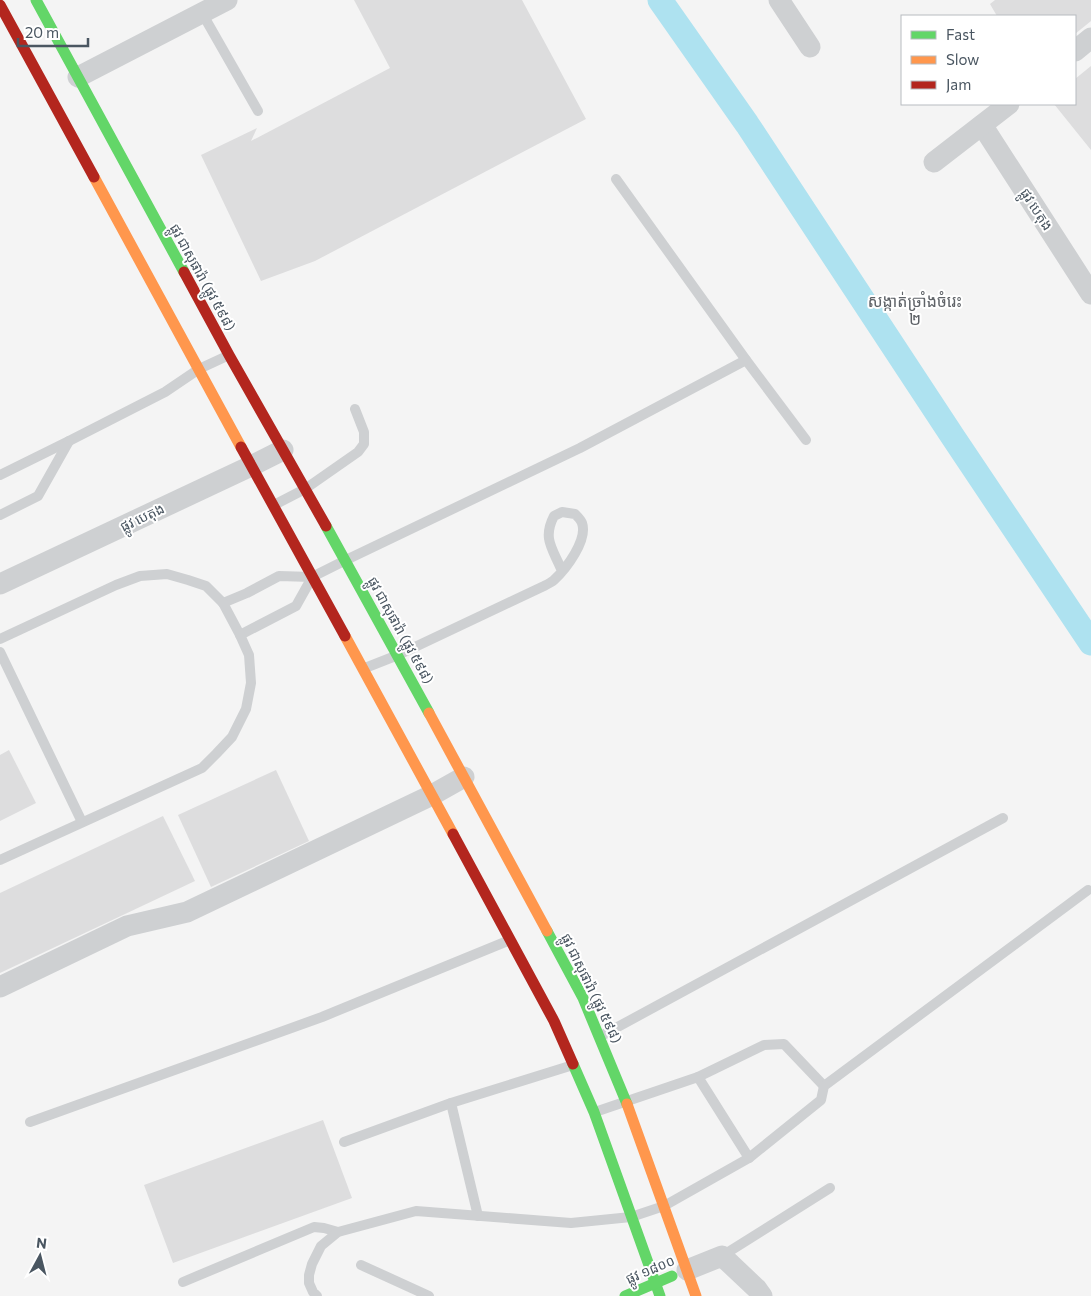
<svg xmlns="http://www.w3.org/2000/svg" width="1091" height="1296" font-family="Commissioner,'Noto Sans Khmer',sans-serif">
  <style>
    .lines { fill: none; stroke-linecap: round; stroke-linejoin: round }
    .canal { stroke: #aee2f0; stroke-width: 25 }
    .building { fill: #ddddde }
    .lane { stroke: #ced0d2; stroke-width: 10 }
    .street { stroke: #ced0d2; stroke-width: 21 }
    .fast { stroke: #63d668; stroke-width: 11 }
    .slow { stroke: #ff974d; stroke-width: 11 }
    .jam { stroke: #b3261e; stroke-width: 11 }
    .labels { text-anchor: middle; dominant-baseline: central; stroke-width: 4; stroke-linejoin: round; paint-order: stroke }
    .street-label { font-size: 14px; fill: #4a5661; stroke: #fff }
    .quarter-label { font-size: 16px; fill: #5f6368; stroke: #fff }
  </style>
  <rect width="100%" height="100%" fill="#f4f4f4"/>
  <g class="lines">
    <!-- canal -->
    <polyline class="canal" points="660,0 747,124 953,437 1091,643"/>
  </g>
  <!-- building -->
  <g class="building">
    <polygon points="354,0 522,0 586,119 315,261 261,281 201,155 257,128 251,141 390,68"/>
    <polygon points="995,0 1091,0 1091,21 1075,34 1075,16 997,16 990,4"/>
    <polygon points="1091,66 1091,150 1054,104 1075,104 1075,79"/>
    <polygon points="9,750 36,803 0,821 0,755"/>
    <polygon points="276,770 309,841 211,887 178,815"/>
    <polygon points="163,816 195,881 0,973 0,893"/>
    <polygon points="323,1120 352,1198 173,1263 144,1185"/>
  </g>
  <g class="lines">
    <!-- lane -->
    <g class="lane">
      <polyline points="202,13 258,111"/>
      <polyline points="616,179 746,360 806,440"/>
      <polyline points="0,475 69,441 165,392 199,369 227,356"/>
      <polyline points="274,505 305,489 358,452 364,444 364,432 355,409"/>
      <polyline points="0,515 38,496 69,441"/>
      <polyline points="223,603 247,593 279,576 312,577 346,560 580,448 746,360"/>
      <polyline points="240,635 296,606 310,581"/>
      <polyline points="0,639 116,585 140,576 167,574 188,580 206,586 223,603 240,635 249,655 251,683 246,709 232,737 216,754 202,768 0,860"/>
      <polyline points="0,652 82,822"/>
      <path d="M365,668L398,655L544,586C548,584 552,582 554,580C566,569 588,540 582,523C581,520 577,516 575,514L562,512L554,516C542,539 553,549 562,571"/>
      <polyline points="601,1036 1003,818"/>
      <polyline points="698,1077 764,1045 784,1044 824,1086"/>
      <polyline points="451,1103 478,1216"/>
      <polyline points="595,1112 698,1077 749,1158"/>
      <polyline points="30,1122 322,1017 510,940"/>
      <polyline points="344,1142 451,1103 573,1065"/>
      <polyline points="722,1256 830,1188"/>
      <polyline points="361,1265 429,1296"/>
      <polyline points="183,1282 314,1227 324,1228 338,1232"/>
      <polyline points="317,1296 313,1292 309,1283 309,1275 312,1264 321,1246 338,1232 416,1211 571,1223 631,1217 664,1206 749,1158 821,1100 824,1086 1088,890"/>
    </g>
    <!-- street -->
    <g class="street">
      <polyline points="779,0 810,47"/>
      <polyline points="1075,51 1091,38"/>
      <polyline points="78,77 227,0"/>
      <polyline points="982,125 1091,294"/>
      <polyline points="934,162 1009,104"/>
      <polyline points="0,584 251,466 283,450"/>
      <polyline points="0,987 127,926 187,912 432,795 464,777"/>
      <polyline points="687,1270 722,1256 757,1289 762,1296"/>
    </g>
    <!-- fast -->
    <g class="fast">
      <polyline points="36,0 184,272"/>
      <polyline points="326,526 429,713"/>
      <polyline points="547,931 583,998 627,1104"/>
      <polyline points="573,1064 594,1112 660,1296"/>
      <polyline points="625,1296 672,1276"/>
    </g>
    <!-- slow -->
    <g class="slow">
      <polyline points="94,177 241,447"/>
      <polyline points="345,636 453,834"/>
      <polyline points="429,713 547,931"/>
      <polyline points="627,1104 696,1296"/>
    </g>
    <!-- jam -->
    <g class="jam">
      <polyline points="0,5 94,177"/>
      <polyline points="184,272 229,355 326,526"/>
      <polyline points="241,447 345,636"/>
      <polyline points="453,834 554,1021 573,1064"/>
    </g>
  </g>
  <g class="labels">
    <!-- street labels -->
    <g class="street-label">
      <text transform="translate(1037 209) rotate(57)">ផ្លូវ បេតុង</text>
      <text transform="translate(203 277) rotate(61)">ផ្លូវ ជាសុផារ៉ា (ផ្លូវ ៥៩៨)</text>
      <text transform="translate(142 517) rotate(-25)">ផ្លូវ បេតុង</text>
      <text transform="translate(401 630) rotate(61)">ផ្លូវ ជាសុផារ៉ា (ផ្លូវ ៥៩៨)</text>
      <text transform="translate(592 988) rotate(64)">ផ្លូវ ជាសុផារ៉ា (ផ្លូវ ៥៩៨)</text>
      <text transform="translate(650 1269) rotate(-23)">ផ្លូវ ១៨០០</text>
    </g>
    <!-- quarter labels -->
    <g class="quarter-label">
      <text x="915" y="300">សង្កាត់ច្រាំងចំរេះ<tspan x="915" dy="18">២</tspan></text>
    </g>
  </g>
  <!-- legend -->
  <rect x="901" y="15" width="175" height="90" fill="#ffffff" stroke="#b7bbc0"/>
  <rect x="911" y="31" width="25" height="8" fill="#63d668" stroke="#b7bbc0"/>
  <text x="946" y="40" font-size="15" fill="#4a5661">Fast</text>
  <rect x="911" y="56" width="25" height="8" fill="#ff974d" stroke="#b7bbc0"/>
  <text x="946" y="65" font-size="15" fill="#4a5661">Slow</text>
  <rect x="911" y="81" width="25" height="8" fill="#b3261e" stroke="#b7bbc0"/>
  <text x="946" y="90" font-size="15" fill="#4a5661">Jam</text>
  <!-- north arrow -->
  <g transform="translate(40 1256) rotate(7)" stroke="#ffffff" stroke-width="4" paint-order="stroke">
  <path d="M0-4L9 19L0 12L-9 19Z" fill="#4a5661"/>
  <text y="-8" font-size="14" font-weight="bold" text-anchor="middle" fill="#4a5661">N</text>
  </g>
  <!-- scale -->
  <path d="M18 38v8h70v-8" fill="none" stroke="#4a5661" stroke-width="2.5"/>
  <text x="25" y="38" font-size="15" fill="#4a5661" stroke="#ffffff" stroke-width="4" paint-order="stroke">20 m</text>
</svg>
